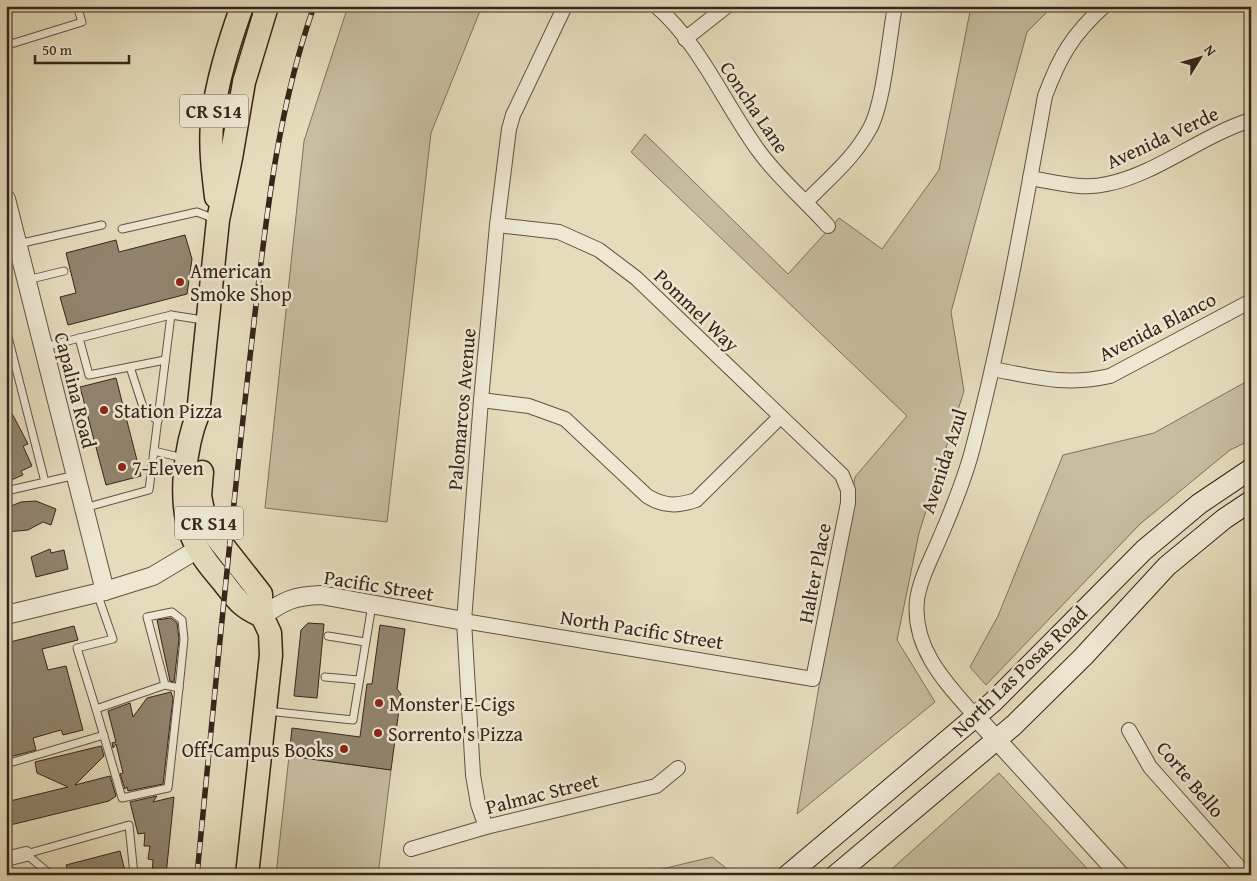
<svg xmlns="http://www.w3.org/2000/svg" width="1257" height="881" font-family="'Gentium Book Plus',serif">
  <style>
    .green { fill: #c7bda0; stroke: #7f715d }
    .building { fill: #91846e; stroke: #37251a }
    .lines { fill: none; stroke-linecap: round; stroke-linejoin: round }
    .service-casing { stroke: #625342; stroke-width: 9 }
    .minor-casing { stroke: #625342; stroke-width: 16 }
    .tertiary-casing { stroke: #625342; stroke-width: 20 }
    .secondary-casing { stroke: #37251a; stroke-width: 22 }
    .primary-casing { stroke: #37251a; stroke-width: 25 }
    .service { stroke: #eee8d3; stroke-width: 7 }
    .minor { stroke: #eee8d3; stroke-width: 14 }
    .tertiary { stroke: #eee8d3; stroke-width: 18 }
    .secondary { stroke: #eee8d3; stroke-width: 20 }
    .primary { stroke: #e5dcbc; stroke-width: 22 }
    .rail-casing { stroke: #37251a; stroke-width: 5.5 }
    .rail { stroke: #eee8d3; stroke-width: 4; stroke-dasharray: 11; stroke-linecap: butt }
    .poi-dot { fill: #8f2418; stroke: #eee8d3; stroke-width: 2 }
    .labels { text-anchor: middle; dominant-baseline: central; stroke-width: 5; stroke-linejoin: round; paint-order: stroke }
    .shield { fill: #eee8d3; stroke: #6e6052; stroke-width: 1 }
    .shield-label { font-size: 19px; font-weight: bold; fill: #37251a }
    .street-label { font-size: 20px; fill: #37251a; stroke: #eee8d3 }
    .poi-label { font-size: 20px; fill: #37251a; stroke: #eee8d3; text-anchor: start }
  </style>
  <rect width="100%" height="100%" fill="#e5dcbc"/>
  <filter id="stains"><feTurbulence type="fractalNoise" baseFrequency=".004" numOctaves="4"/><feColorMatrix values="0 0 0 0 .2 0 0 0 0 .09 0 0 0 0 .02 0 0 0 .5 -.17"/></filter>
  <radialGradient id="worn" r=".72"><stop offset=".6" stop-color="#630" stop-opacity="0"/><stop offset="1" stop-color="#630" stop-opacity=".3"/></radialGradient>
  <!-- green -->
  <g class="green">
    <polygon points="348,6 482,6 431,133 387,522 265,508 304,141"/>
    <polygon points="971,6 1053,6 1027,32 951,312 964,391 919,533 897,640 935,702 797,814 855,477 907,416 631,152 645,134 788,274 839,218 882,249 939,170"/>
    <polygon points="1251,379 1251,440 1230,450 1140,524 986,685 970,667 998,616 1063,455 1154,433"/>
    <polygon points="289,756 391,770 378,875 276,875"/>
    <polygon points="999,773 1093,875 885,875"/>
    <polygon points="712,857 735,875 637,875"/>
  </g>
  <!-- building -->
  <g class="building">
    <polygon points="185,235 192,259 187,294 68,325 60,297 76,293 66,253 116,240 119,252"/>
    <polygon points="116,378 141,476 106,485 80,387"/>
    <polygon points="6,402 28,444 23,446 32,466 21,471 23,475 11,480 6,471"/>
    <polygon points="36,501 56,509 51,525 43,522 28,530 6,532 6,508 21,502"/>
    <polygon points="50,549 51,553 64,550 68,569 36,577 31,557"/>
    <polygon points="171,618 177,623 179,639 174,682 170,681 157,620"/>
    <polygon points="308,623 324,624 317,698 294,696 301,630"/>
    <polygon points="380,625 405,629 397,689 401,694 391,770 289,756 292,728 360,737 367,684 372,684"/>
    <polygon points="74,626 78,640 42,649 48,670 66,666 83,730 63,735 61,730 33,738 36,750 6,758 6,643"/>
    <polygon points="171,692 173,698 163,784 128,791 127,787 125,789 120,774 123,773 116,744 113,748 112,743 116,742 108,711 130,703 133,717 147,698"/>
    <polygon points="101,746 104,756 75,785 110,776 116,796 109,801 6,826 6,802 68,787 37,773 35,762"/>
    <polygon points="157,796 153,802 174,797 166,875 152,875 153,860 148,859 150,846 144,846 145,833 138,834 130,802"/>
    <polygon points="120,851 126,875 69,875 66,865"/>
  </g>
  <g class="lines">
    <defs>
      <g id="service">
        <polyline points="6,35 11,44 82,22 77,6"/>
        <polyline points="122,229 197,212 215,219"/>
        <polyline points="18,244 102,225"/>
        <polyline points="27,280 64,271"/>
        <polyline points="6,329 45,482"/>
        <polyline points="79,338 89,375 165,360"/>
        <polyline points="44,347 171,315 203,320"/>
        <polyline points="130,367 144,410 158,421"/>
        <polyline points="154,451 183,458"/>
        <polyline points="6,491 76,475"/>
        <polyline points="84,508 149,490 171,315"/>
        <polyline points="97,593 113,639 77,648 96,709 165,685 147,617 172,612 182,620 184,639 179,688 165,685"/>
        <polyline points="328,636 365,642"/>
        <polyline points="325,677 359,680"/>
        <polyline points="96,709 122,798 168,788 179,688"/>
        <polyline points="267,711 353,720 372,605"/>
        <polyline points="6,764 104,735"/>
        <polyline points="26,854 129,825 134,875"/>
        <polyline points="26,854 51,875"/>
      </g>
      <g id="minor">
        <path d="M656,6C700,44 724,103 758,150C778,178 805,200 828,226"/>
        <polyline points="685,39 727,6"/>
        <path d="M1030,178C1055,182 1082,190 1107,184C1157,174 1200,136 1251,120"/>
        <path d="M806,202C828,179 854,158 869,130C884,105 889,37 895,6"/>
        <path d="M992,369C1035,377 1066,386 1110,376L1251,301"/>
        <path d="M481,400L529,406L565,419L647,496C664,507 678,506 696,500L780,417"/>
        <polyline points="464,621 813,679 848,503 848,490 842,475 636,278 599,250 559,232 497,225"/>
        <path d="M976,717C946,683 912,649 917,600C920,579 931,559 939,540C952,510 965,479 973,447C1003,332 1024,213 1045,96C1060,56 1072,35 1104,6"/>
        <polyline points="1129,730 1150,767 1246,875"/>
        <polyline points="486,827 478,804 473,775 464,621 481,400 497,225 509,129 513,115 565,6"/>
        <polyline points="411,849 486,827 656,786 678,768"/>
        <polyline points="6,859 26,854"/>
      </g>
      <g id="tertiary">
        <polyline points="6,199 105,591"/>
        <polyline points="6,615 105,591 153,576 198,549"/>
        <path d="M262,616C284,601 293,596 321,595L464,621"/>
        <polyline points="976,717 1120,875"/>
      </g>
      <g id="secondary">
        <polyline points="788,875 994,701 1144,550 1199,504 1251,469"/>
        <polyline points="836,875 1014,725 1083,657 1167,566 1224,519 1251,501"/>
      </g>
      <g id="primary">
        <path d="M216,197C213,172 210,148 212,123C216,83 229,43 242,6"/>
        <polyline points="202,472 200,496 204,515 217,538 261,594 262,616 270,633 271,655 247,875"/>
        <path d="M262,616C241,607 237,600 223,582C210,567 196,550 190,531C179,498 185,446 198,414L218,220L231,158L244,82L267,6"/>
      </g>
    </defs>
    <!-- service casing -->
    <use href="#service" class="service-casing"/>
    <!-- minor casing -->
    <use href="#minor" class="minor-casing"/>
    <!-- tertiary casing -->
    <use href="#tertiary" class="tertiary-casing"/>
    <!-- secondary casing -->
    <use href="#secondary" class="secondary-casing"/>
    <!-- primary casing -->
    <use href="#primary" class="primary-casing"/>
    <!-- service -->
    <use href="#service" class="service"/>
    <!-- minor -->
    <use href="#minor" class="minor"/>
    <!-- tertiary -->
    <use href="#tertiary" class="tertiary"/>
    <!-- secondary -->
    <use href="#secondary" class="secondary"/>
    <!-- primary -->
    <use href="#primary" class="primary"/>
    <defs>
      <path id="rail" d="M197,875C214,702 230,529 250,357C264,238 274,120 314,6"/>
    </defs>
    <!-- rail casing -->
    <use href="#rail" class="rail-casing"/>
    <!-- rail -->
    <use href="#rail" class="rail"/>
  </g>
  <!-- markers -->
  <g class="poi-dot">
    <circle cx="180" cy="282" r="5"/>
    <circle cx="104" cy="410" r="5"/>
    <circle cx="122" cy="467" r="5"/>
    <circle cx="379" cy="703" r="5"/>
    <circle cx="378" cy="733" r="5"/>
    <circle cx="344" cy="749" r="5"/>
  </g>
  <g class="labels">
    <!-- shield labels -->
    <g class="shield">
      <rect x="180" y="94.5" width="68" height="33" rx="4"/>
      <rect x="175" y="506.5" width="68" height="33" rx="4"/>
    </g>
    <g class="shield-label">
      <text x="214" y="111">CR S14</text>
      <text x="209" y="523">CR S14</text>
    </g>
    <!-- street labels -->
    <g class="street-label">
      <text transform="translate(755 107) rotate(56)">Concha Lane</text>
      <text transform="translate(1162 137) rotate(-25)">Avenida Verde</text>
      <text transform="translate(697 310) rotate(44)">Pommel Way</text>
      <text transform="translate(1157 326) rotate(-27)">Avenida Blanco</text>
      <text transform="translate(76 390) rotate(76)">Capalina Road</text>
      <text transform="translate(461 409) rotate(-85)">Palomarcos Avenue</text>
      <text transform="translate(943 461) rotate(-72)">Avenida Azul</text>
      <text transform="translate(814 573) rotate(-79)">Halter Place</text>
      <text transform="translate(379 585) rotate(9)">Pacific Street</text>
      <text transform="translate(642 629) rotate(9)">North Pacific Street</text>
      <text transform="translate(1019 671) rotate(-44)">North Las Posas Road</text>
      <text transform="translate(1191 779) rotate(50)">Corte Bello</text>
      <text transform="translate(542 793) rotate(-14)">Palmac Street</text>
    </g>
    <!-- poi labels -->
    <g class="poi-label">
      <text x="190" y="270">American<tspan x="190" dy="23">Smoke Shop</tspan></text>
      <text x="114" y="410">Station Pizza</text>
      <text x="132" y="467">7-Eleven</text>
      <text x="389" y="703">Monster E-Cigs</text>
      <text x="388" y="733">Sorrento's Pizza</text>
      <text x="334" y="749" text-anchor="end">Off-Campus Books</text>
    </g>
  </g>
  <!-- margin -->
  <rect width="1257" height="881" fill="none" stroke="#e5dcbc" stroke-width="25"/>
  <rect x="8" y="8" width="1242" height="866" fill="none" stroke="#37251a" stroke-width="2.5"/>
  <rect x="12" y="12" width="1232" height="856" fill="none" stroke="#37251a"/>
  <!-- north arrow -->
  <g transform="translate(1200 58) rotate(53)" stroke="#eee8d3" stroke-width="4" paint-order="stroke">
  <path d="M0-4L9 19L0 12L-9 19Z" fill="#37251a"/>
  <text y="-8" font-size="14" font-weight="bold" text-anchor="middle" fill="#37251a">N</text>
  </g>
  <!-- scale -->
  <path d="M35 55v8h94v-8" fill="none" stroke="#37251a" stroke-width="2.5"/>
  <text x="42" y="55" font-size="15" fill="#37251a" stroke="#eee8d3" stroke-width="4" paint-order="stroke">50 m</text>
  <rect width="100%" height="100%" filter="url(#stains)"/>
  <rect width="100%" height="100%" fill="url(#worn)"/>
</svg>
